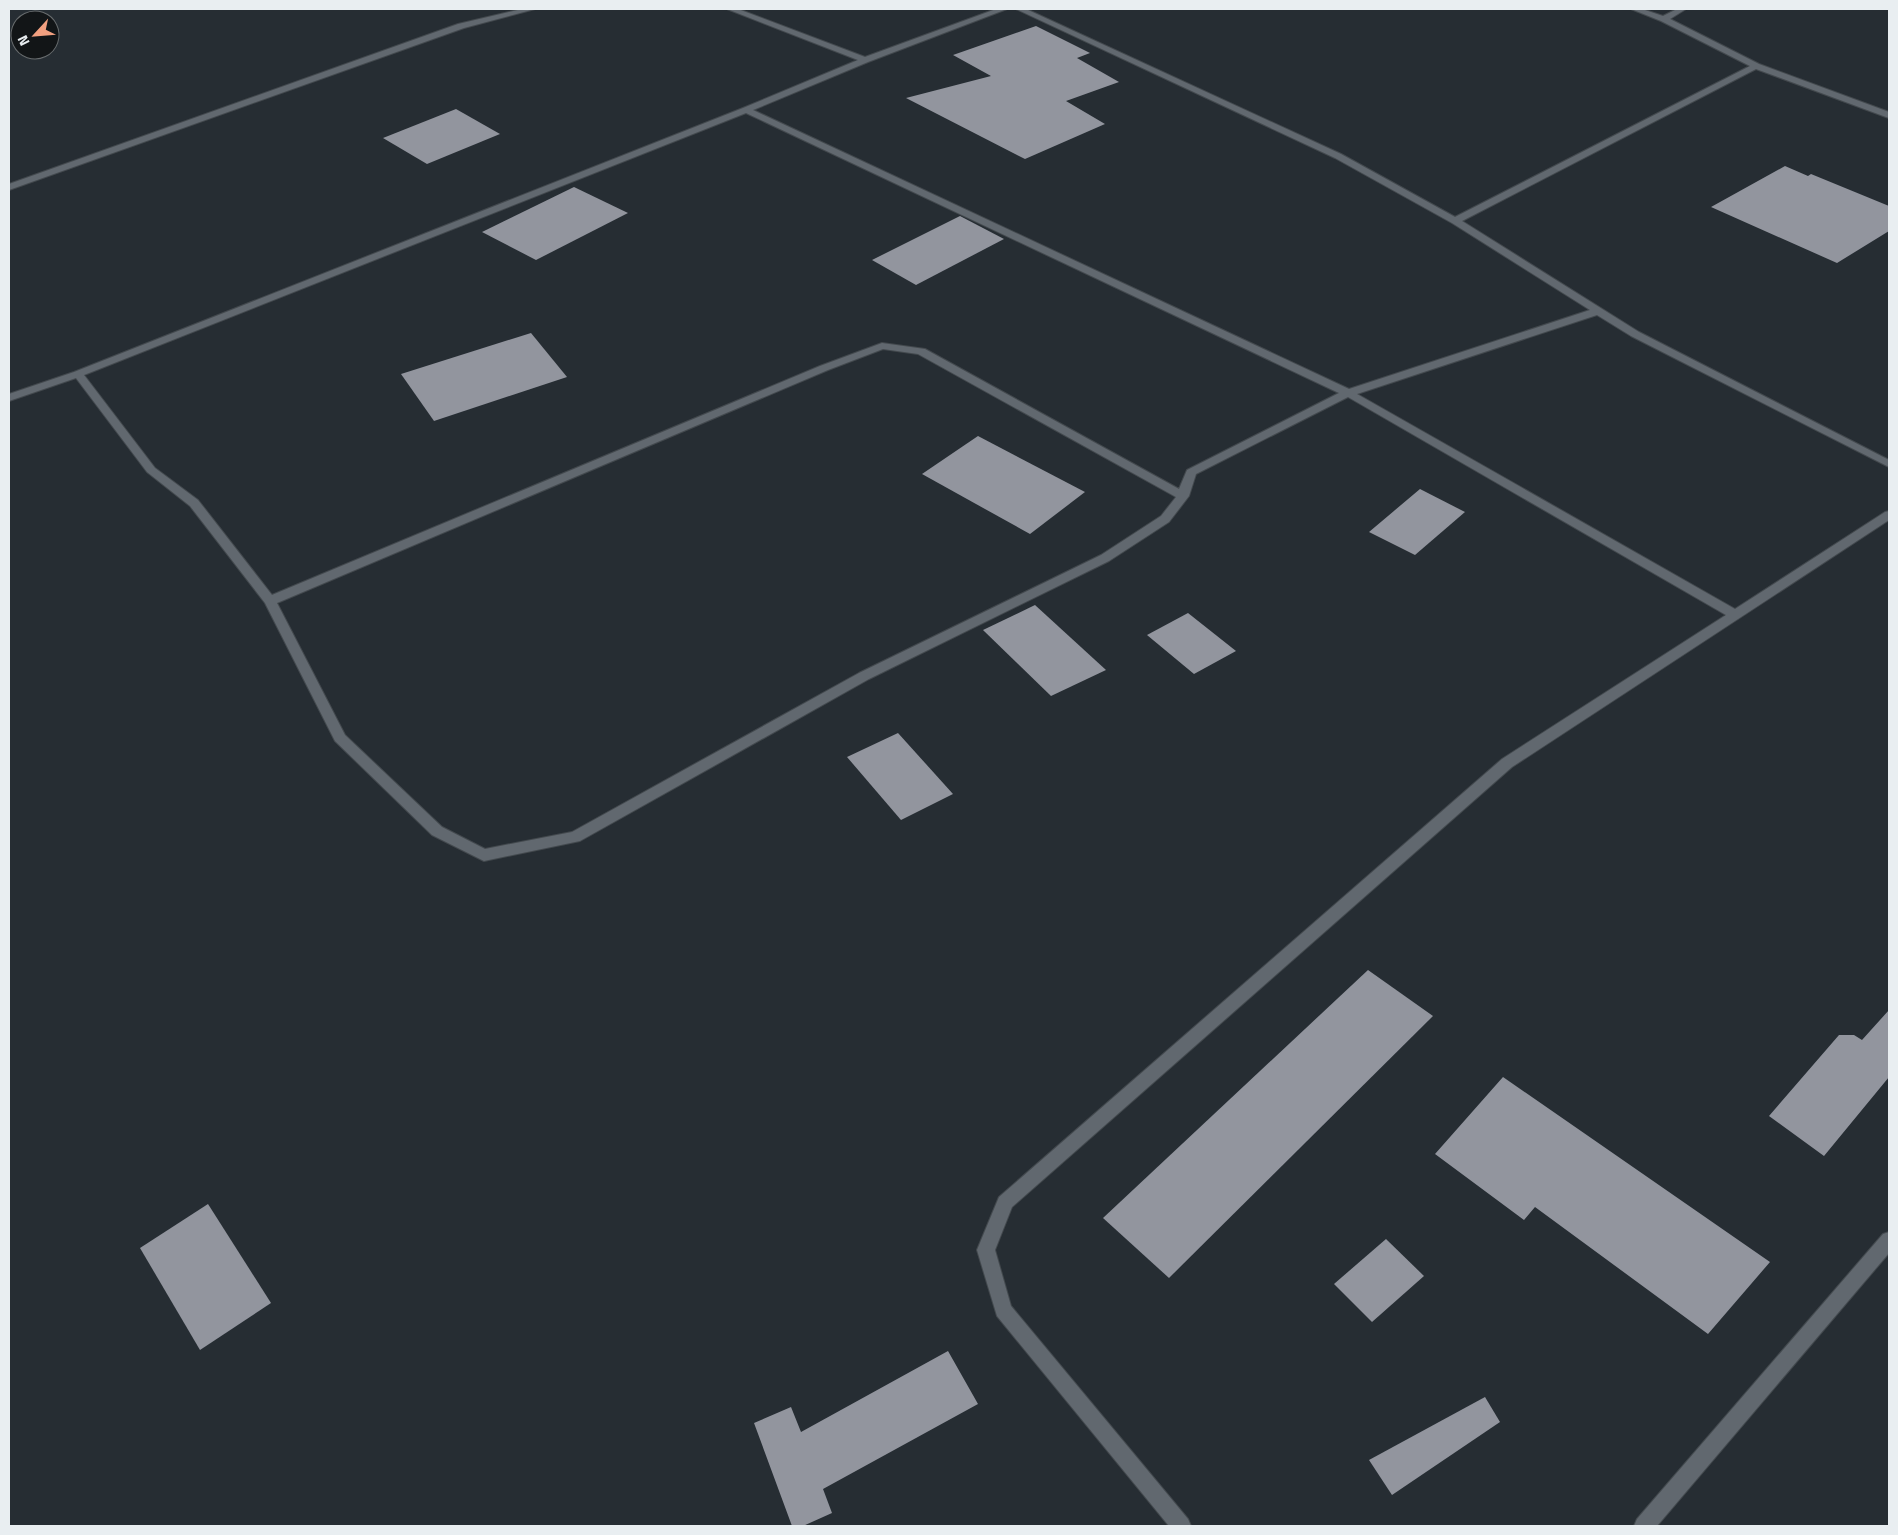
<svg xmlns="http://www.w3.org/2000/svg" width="1898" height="1535" font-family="'Titillium Web',sans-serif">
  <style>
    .building { fill: #92959e }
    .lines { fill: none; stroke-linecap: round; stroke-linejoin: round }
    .minor-casing { stroke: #43494e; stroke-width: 2 }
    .minor { fill: #61686f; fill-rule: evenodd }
  </style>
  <rect width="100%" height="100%" fill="#262d33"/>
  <!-- building -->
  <g class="building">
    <polygon points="1036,26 1090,53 1077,58 1119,82 1066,101 1105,124 1025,159 906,98 991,76 953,55"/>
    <polygon points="456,109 500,134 427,164 383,138"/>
    <polygon points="1785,166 1808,176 1811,174 1889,206 1889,231 1837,263 1711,207"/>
    <polygon points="574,187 628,213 536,260 482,232"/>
    <polygon points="960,216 1004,239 916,285 872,260"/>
    <polygon points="531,333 567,377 434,421 401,374"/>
    <polygon points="978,436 1085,492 1030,534 922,474"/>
    <polygon points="1420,489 1465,512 1415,555 1369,532"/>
    <polygon points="1035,605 1106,670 1051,696 983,630"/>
    <polygon points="1188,613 1236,651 1194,674 1147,635"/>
    <polygon points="898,733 953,794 901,820 847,757"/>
    <polygon points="1368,970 1433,1016 1169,1278 1103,1218"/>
    <polygon points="1889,1010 1889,1077 1824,1156 1769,1116 1839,1035 1854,1035 1862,1040"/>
    <polygon points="1503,1077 1770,1262 1708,1334 1535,1207 1524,1220 1435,1154"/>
    <polygon points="208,1204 271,1303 200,1350 140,1248"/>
    <polygon points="1386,1239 1424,1276 1372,1322 1334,1284"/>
    <polygon points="948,1351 978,1404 823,1489 832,1513 803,1526 792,1526 754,1423 791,1407 801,1432"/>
    <polygon points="1485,1397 1500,1422 1392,1495 1369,1460"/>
  </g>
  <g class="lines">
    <defs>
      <g id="minor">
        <polygon points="522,9 535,9 464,28 9,190 9,184 458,24"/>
        <path d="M727,9H738L865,57L996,9H1007L868,62L753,110L1349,389L1590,310L1452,223L1335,158L1016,9H1026L1341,154L1455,217L1750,66L1661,21L1631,9H1642L1663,16L1677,9H1686L1670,19L1759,64L1889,112V118L1886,117L1756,69L1462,221L1639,332L1889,460V467L1631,336L1597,315L1357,394L1735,609L1885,512L1889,511V520L1512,767L1012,1207L995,1250L1011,1306L1188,1519L1191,1526H1169L997,1316L977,1250L999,1197L1502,759L1726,615L1348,397L1196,474L1189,496L1169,522L1109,561L869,679L580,841L484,861L432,835L335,741L265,603L190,506L147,472L76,378L9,401V394L74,372L743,108L858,60ZM746,113L1339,393L1187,470L1179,489L925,349L882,343L820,366L272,595L198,500L155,468L84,375ZM883,349L918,354L1176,497L1161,516L1101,555L859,673L572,832L485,849L442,827L345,735L277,603L828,370Z"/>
        <polygon points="1889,1232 1889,1253 1657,1526 1634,1526 1637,1519 1883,1234"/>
      </g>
    </defs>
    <!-- minor casing -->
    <use href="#minor" class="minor-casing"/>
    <!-- minor -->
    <use href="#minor" class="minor"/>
  </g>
  <!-- border -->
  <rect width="1898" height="1535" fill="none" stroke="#e9eef1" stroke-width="20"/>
  <!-- north arrow -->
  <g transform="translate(35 35) rotate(244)"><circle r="24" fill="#121517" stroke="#686c6e"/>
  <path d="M0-4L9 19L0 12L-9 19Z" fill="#f2a080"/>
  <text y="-8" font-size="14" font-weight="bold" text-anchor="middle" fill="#e9eef1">N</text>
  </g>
</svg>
